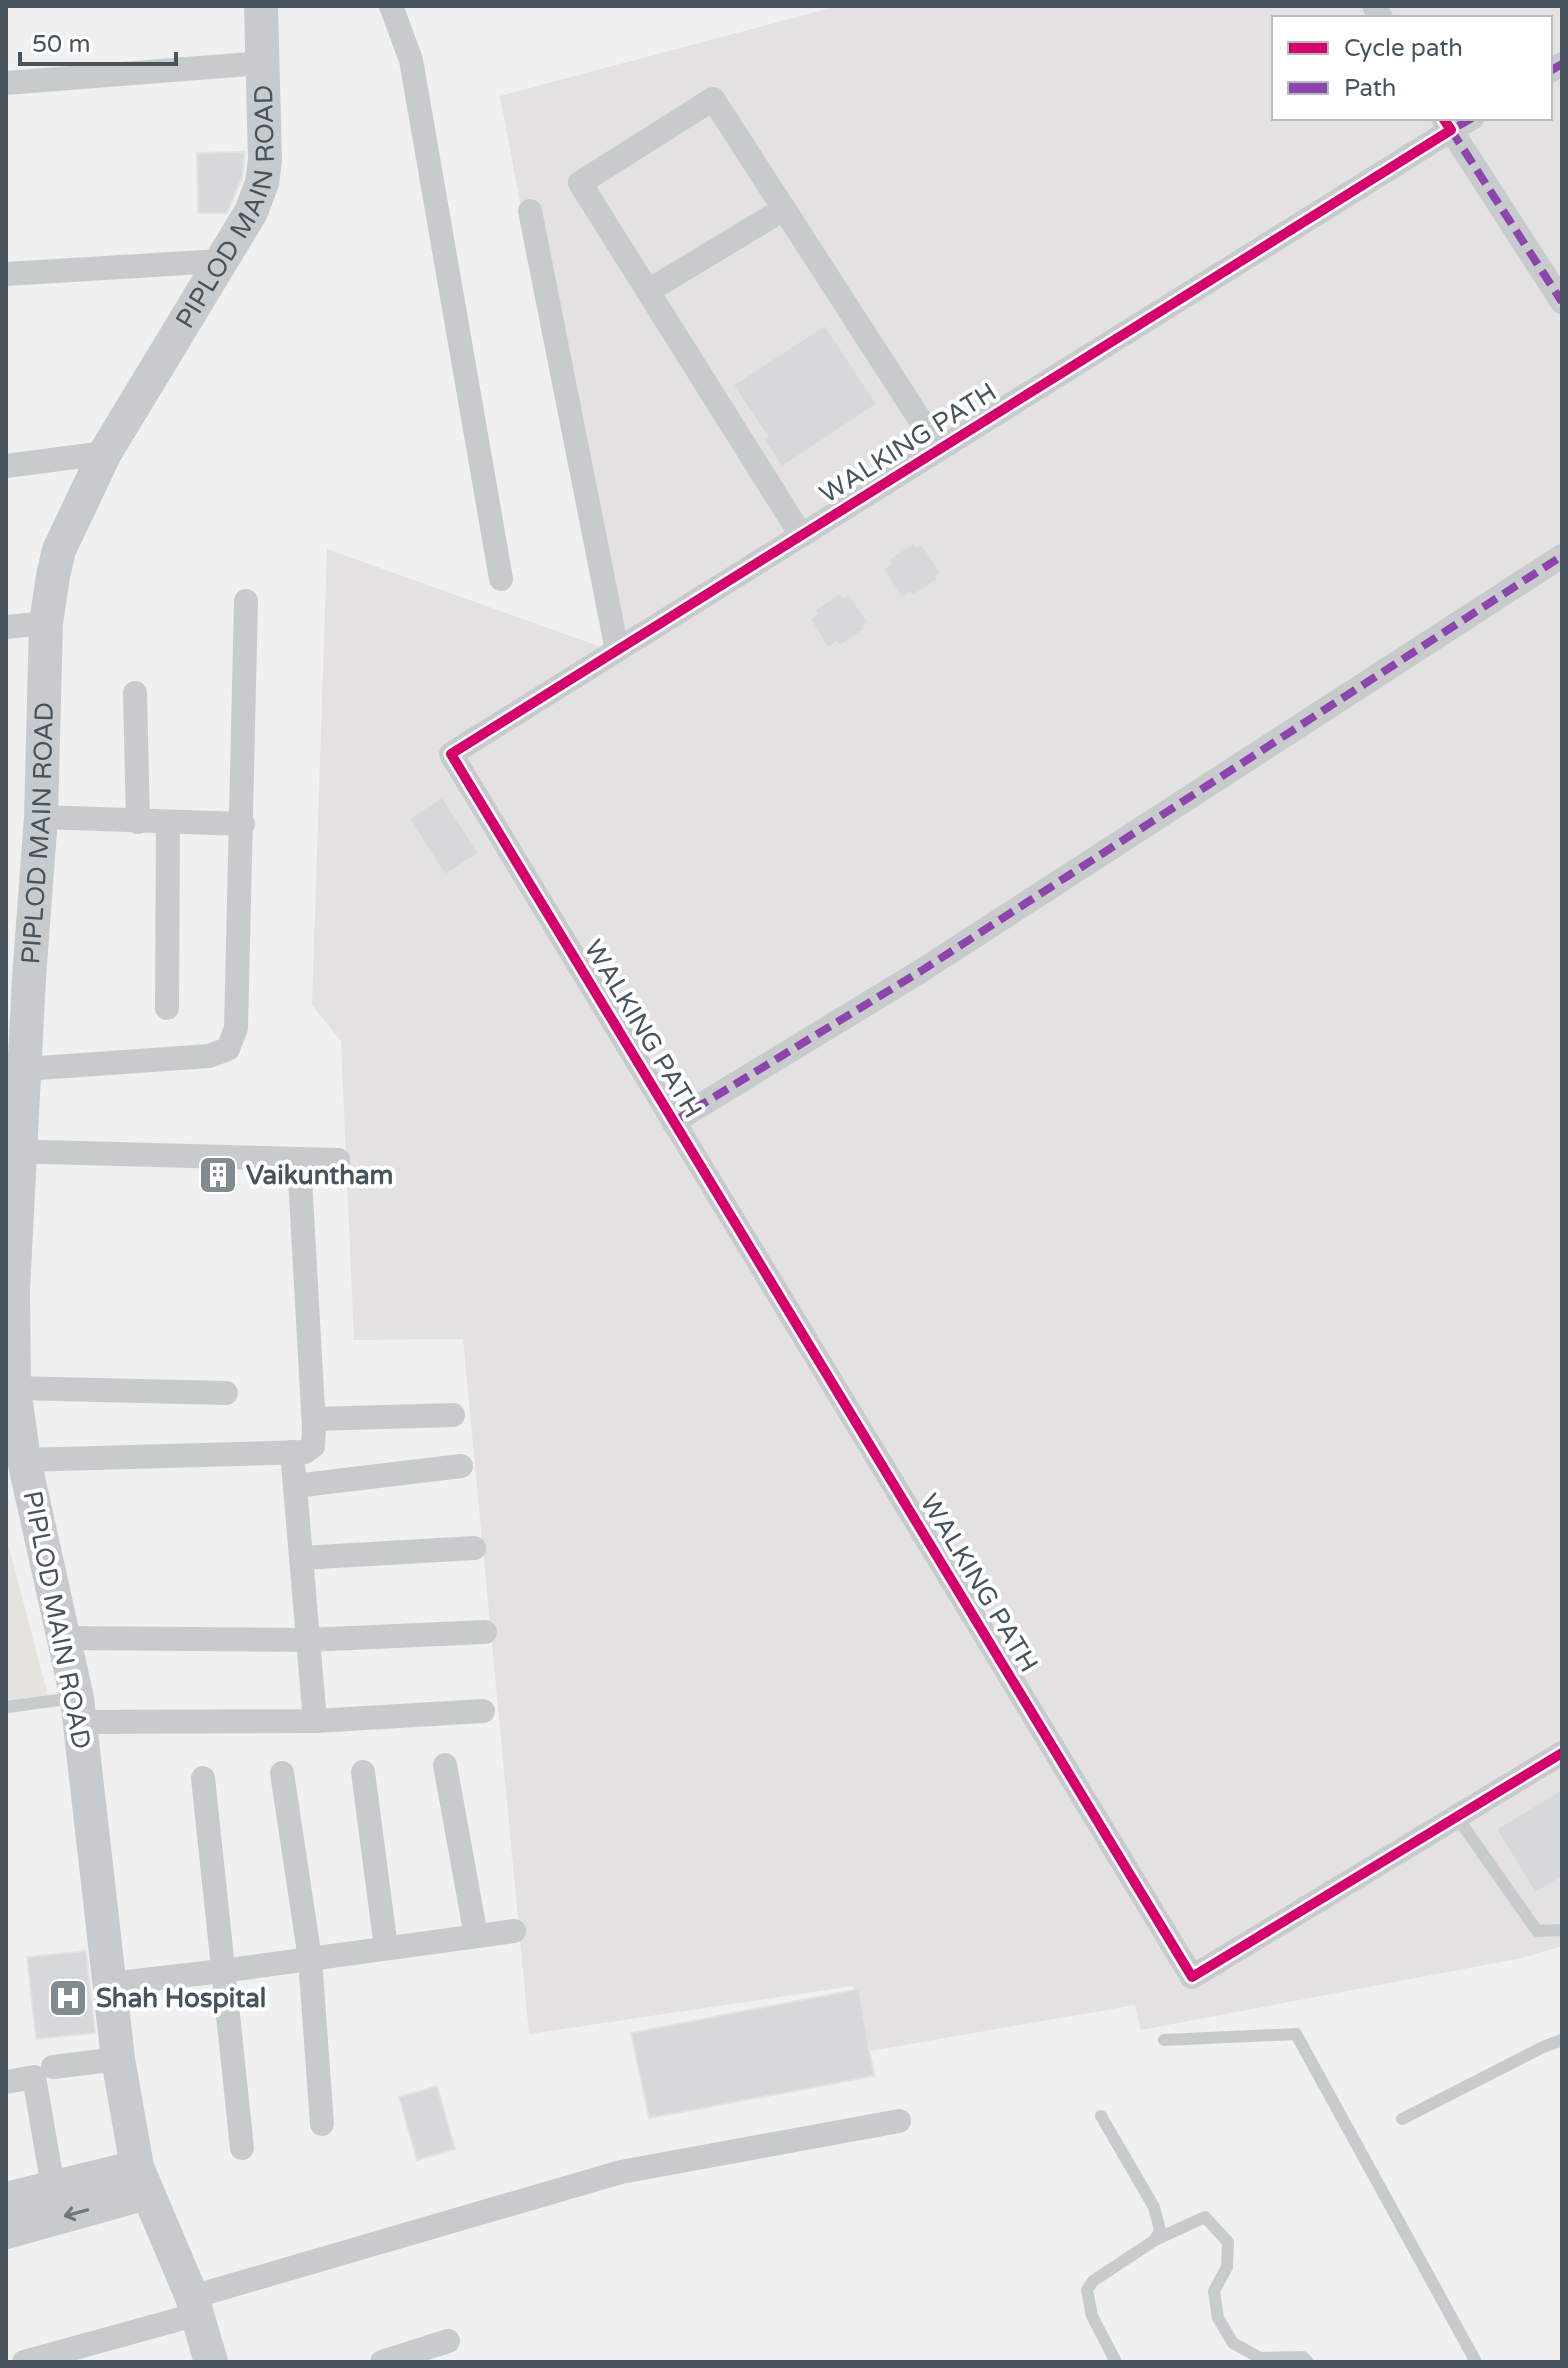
<svg xmlns="http://www.w3.org/2000/svg" width="1568" height="2368" font-family="'Varela Round',sans-serif">
  <style>
    .commercial { fill: #e5e3de }
    .education { fill: #e3e1e2; fill-rule: evenodd }
    .building { fill: #d7d8d9; stroke: #e2e2e3; stroke-width: 2 }
    .lines { fill: none; stroke-linecap: round; stroke-linejoin: round }
    .lane { stroke: #c8cbcc; stroke-width: 12 }
    .street { stroke: #c8cbcc; stroke-width: 24 }
    .secondary { stroke: #c8cbce; stroke-width: 34 }
    .quiet { stroke: #8e44ad; stroke-width: 8; stroke-dasharray: 16 8; stroke-linecap: butt }
    .cycleway-casing { stroke: #fff; stroke-width: 15 }
    .cycleway { stroke: #d6006c; stroke-width: 10 }
    .oneway { stroke: #6e787f }
    .labels { text-anchor: middle; dominant-baseline: central; stroke-width: 8; stroke-linejoin: round; paint-order: stroke }
    .street-label { font-size: 26px; fill: #47545d; stroke: #fff }
    .poi-label { font-size: 26px; font-weight: bold; fill: #47545d; stroke: #fff; text-anchor: start }
  </style>
  <rect width="100%" height="100%" fill="#f1f0f0"/>
  <!-- commercial -->
  <polygon class="commercial" points="6,1536 51,1707 6,1714"/>
  <!-- education -->
  <path class="education" d="M838,6H1562V1946L1522,1958L1141,2030L1135,2005L870,2051L853,1986L529,2034L463,1339L354,1340L341,1041L312,1005L327,549L604,648L500,96ZM1274,18H1550V118H1274Z"/>
  <!-- building -->
  <g class="building">
    <polygon points="245,152 242,178 227,213 198,213 197,153"/>
    <polygon points="825,325 877,404 782,467 763,439 767,436 733,385"/>
    <polygon points="913,543 917,547 922,544 941,573 936,576 938,579 913,596 910,593 902,598 883,569 891,564 888,560"/>
    <polygon points="840,593 843,597 849,594 868,622 863,626 865,629 840,646 837,642 828,648 810,619 817,614 815,610"/>
    <polygon points="442,797 479,853 445,875 409,819"/>
    <polygon points="205,1171 231,1172 230,1192 202,1190"/>
    <polygon points="1562,1789 1562,1877 1535,1893 1496,1829"/>
    <polygon points="86,1951 95,2033 36,2039 27,1957"/>
    <polygon points="859,1989 874,2076 649,2118 631,2033"/>
    <polygon points="437,2086 455,2149 417,2160 399,2097"/>
  </g>
  <g class="lines">
    <!-- lane -->
    <g class="lane">
      <polyline points="6,1707 74,1698"/>
      <polyline points="1457,1817 1537,1931 1562,1930"/>
      <polyline points="1164,2040 1296,2034 1476,2362"/>
      <polyline points="1101,2116 1154,2207 1160,2230 1155,2240 1093,2281 1087,2290 1092,2316 1116,2362"/>
      <polyline points="1402,2119 1543,2047 1562,2040"/>
      <polyline points="1155,2240 1205,2217 1228,2242 1227,2267 1214,2291 1218,2318 1233,2343 1260,2358 1303,2357 1308,2362"/>
    </g>
    <!-- street -->
    <g class="street">
      <polyline points="391,6 411,60 501,579"/>
      <polyline points="1374,6 1381,18"/>
      <polyline points="1550,71 1562,64"/>
      <polyline points="6,83 262,63"/>
      <polyline points="1443,118 1451,130 451,754 1192,1977 1562,1753"/>
      <polyline points="1472,118 1451,130 1562,302"/>
      <polyline points="530,211 617,650"/>
      <polyline points="6,274 220,261"/>
      <polyline points="648,291 784,209"/>
      <polyline points="6,466 105,453"/>
      <polyline points="801,535 580,183 713,99 939,449"/>
      <polyline points="6,627 46,623"/>
      <polyline points="135,693 138,822"/>
      <polyline points="41,817 243,824"/>
      <polyline points="167,1008 168,823"/>
      <polyline points="25,1069 209,1056 228,1049 236,1028 246,601"/>
      <polyline points="673,1122 921,971 1562,556"/>
      <polyline points="6,1151 338,1160"/>
      <polyline points="14,1388 226,1393"/>
      <polyline points="314,1419 453,1415"/>
      <polyline points="292,1452 315,1721"/>
      <polyline points="24,1460 305,1452 313,1446 314,1428 299,1161"/>
      <polyline points="295,1486 461,1466"/>
      <polyline points="301,1558 474,1548"/>
      <polyline points="62,1638 307,1640 485,1632"/>
      <polyline points="80,1722 315,1721 483,1711"/>
      <polyline points="445,1765 476,1936"/>
      <polyline points="363,1772 386,1948"/>
      <polyline points="282,1773 310,1959 322,2124"/>
      <polyline points="203,1778 242,2148"/>
      <polyline points="109,1984 222,1971 514,1931"/>
      <polyline points="53,2067 118,2059"/>
      <polyline points="6,2082 34,2077 53,2187"/>
      <polyline points="192,2297 621,2172 899,2121"/>
      <polyline points="24,2362 198,2314"/>
      <polyline points="382,2362 448,2341"/>
    </g>
    <!-- secondary -->
    <g class="secondary">
      <polyline points="6,2199 137,2167"/>
      <polyline points="6,2232 146,2193"/>
      <path id="s1" d="M211,2362L192,2297L137,2167L118,2059L77,1698L24,1460L14,1388L13,1290L29,978L41,817L46,623L53,576L59,550L105,453L251,212L262,183L265,160L261,6"/>
    </g>
    <!-- quiet -->
    <g class="quiet">
      <polyline points="1550,71 1562,64"/>
      <polyline points="1472,118 1451,130 1562,302"/>
      <polyline points="673,1122 921,971 1562,556"/>
    </g>
    <defs>
      <polyline id="cycleway" points="1443,118 1451,130 451,754 1192,1977 1562,1753"/>
    </defs>
    <!-- cycleway casing -->
    <use href="#cycleway" class="cycleway-casing"/>
    <!-- cycleway -->
    <use href="#cycleway" class="cycleway"/>
  </g>
  <!-- one-way arrows -->
  <defs><path id="oneway-shaft" d="M-6 0H5M1.5-3L5.5 0L1.5 3" fill="none" stroke-width="1.6" stroke-linecap="round" stroke-linejoin="round" transform="scale(2)"/></defs>
  <use class="oneway" href="#oneway-shaft" transform="translate(76 2213) rotate(165)"/>
  <!-- icons -->
  <defs>
    <symbol id="building-square" viewBox="-11 -11 22 22"><rect x="-9" y="-9" width="18" height="18" rx="4" fill="#828b90" stroke="#fff"/><path d="M-4-6H4V6H1V3H-1V6H-4ZM-2.5-4.3h1.7v1.8h-1.7ZM.8-4.3h1.7v1.8H.8ZM-2.5-1h1.7V.8h-1.7ZM.8-1h1.7V.8H.8Z" fill="#fff"/></symbol>
    <symbol id="hospital-square" viewBox="-11 -11 22 22"><rect x="-9" y="-9" width="18" height="18" rx="4" fill="#828b90" stroke="#fff"/><path d="M-5-5h3v3.5h4V-5h3V5h-3V1.5h-4V5h-3Z" fill="#fff"/></symbol>
  </defs>
  <g fill-rule="evenodd">
    <use href="#building-square" x="196" y="1153" width="44" height="44"/>
    <use href="#hospital-square" x="46" y="1976" width="44" height="44"/>
  </g>
  <g class="labels">
    <!-- street labels -->
    <g class="street-label">
      <text stroke="none"><textPath href="#s1" startOffset="2226">PIPLOD MAIN ROAD</textPath></text>
      <text transform="translate(908 443) rotate(-32)">WALKING PATH</text>
      <text stroke="none"><textPath href="#s1" startOffset="1554">PIPLOD MAIN ROAD</textPath></text>
      <text transform="translate(643 1029) rotate(59)">WALKING PATH</text>
      <text transform="translate(979 1583) rotate(59)">WALKING PATH</text>
      <text transform="translate(57 1620) rotate(79)">PIPLOD MAIN ROAD</text>
    </g>
    <!-- poi labels -->
    <g class="poi-label">
      <text x="246" y="1175">Vaikuntham</text>
      <text x="96" y="1998">Shah Hospital</text>
    </g>
  </g>
  <!-- border -->
  <rect width="1568" height="2368" fill="none" stroke="#47545d" stroke-width="16"/>
  <!-- legend -->
  <rect x="1272" y="16" width="280" height="104" fill="#ffffff" stroke="#b5bbbe" stroke-width="2"/>
  <rect x="1288" y="42" width="40" height="12" fill="#d6006c" stroke="#b5bbbe" stroke-width="2"/>
  <text x="1344" y="56" font-size="24" fill="#47545d">Cycle path</text>
  <rect x="1288" y="82" width="40" height="12" fill="#8e44ad" stroke="#b5bbbe" stroke-width="2"/>
  <text x="1344" y="96" font-size="24" fill="#47545d">Path</text>
  <!-- scale -->
  <path d="M20 52v12h156v-12" fill="none" stroke="#47545d" stroke-width="4"/>
  <text x="32" y="52" font-size="24" fill="#47545d" stroke="#ffffff" stroke-width="6" paint-order="stroke">50 m</text>
</svg>
